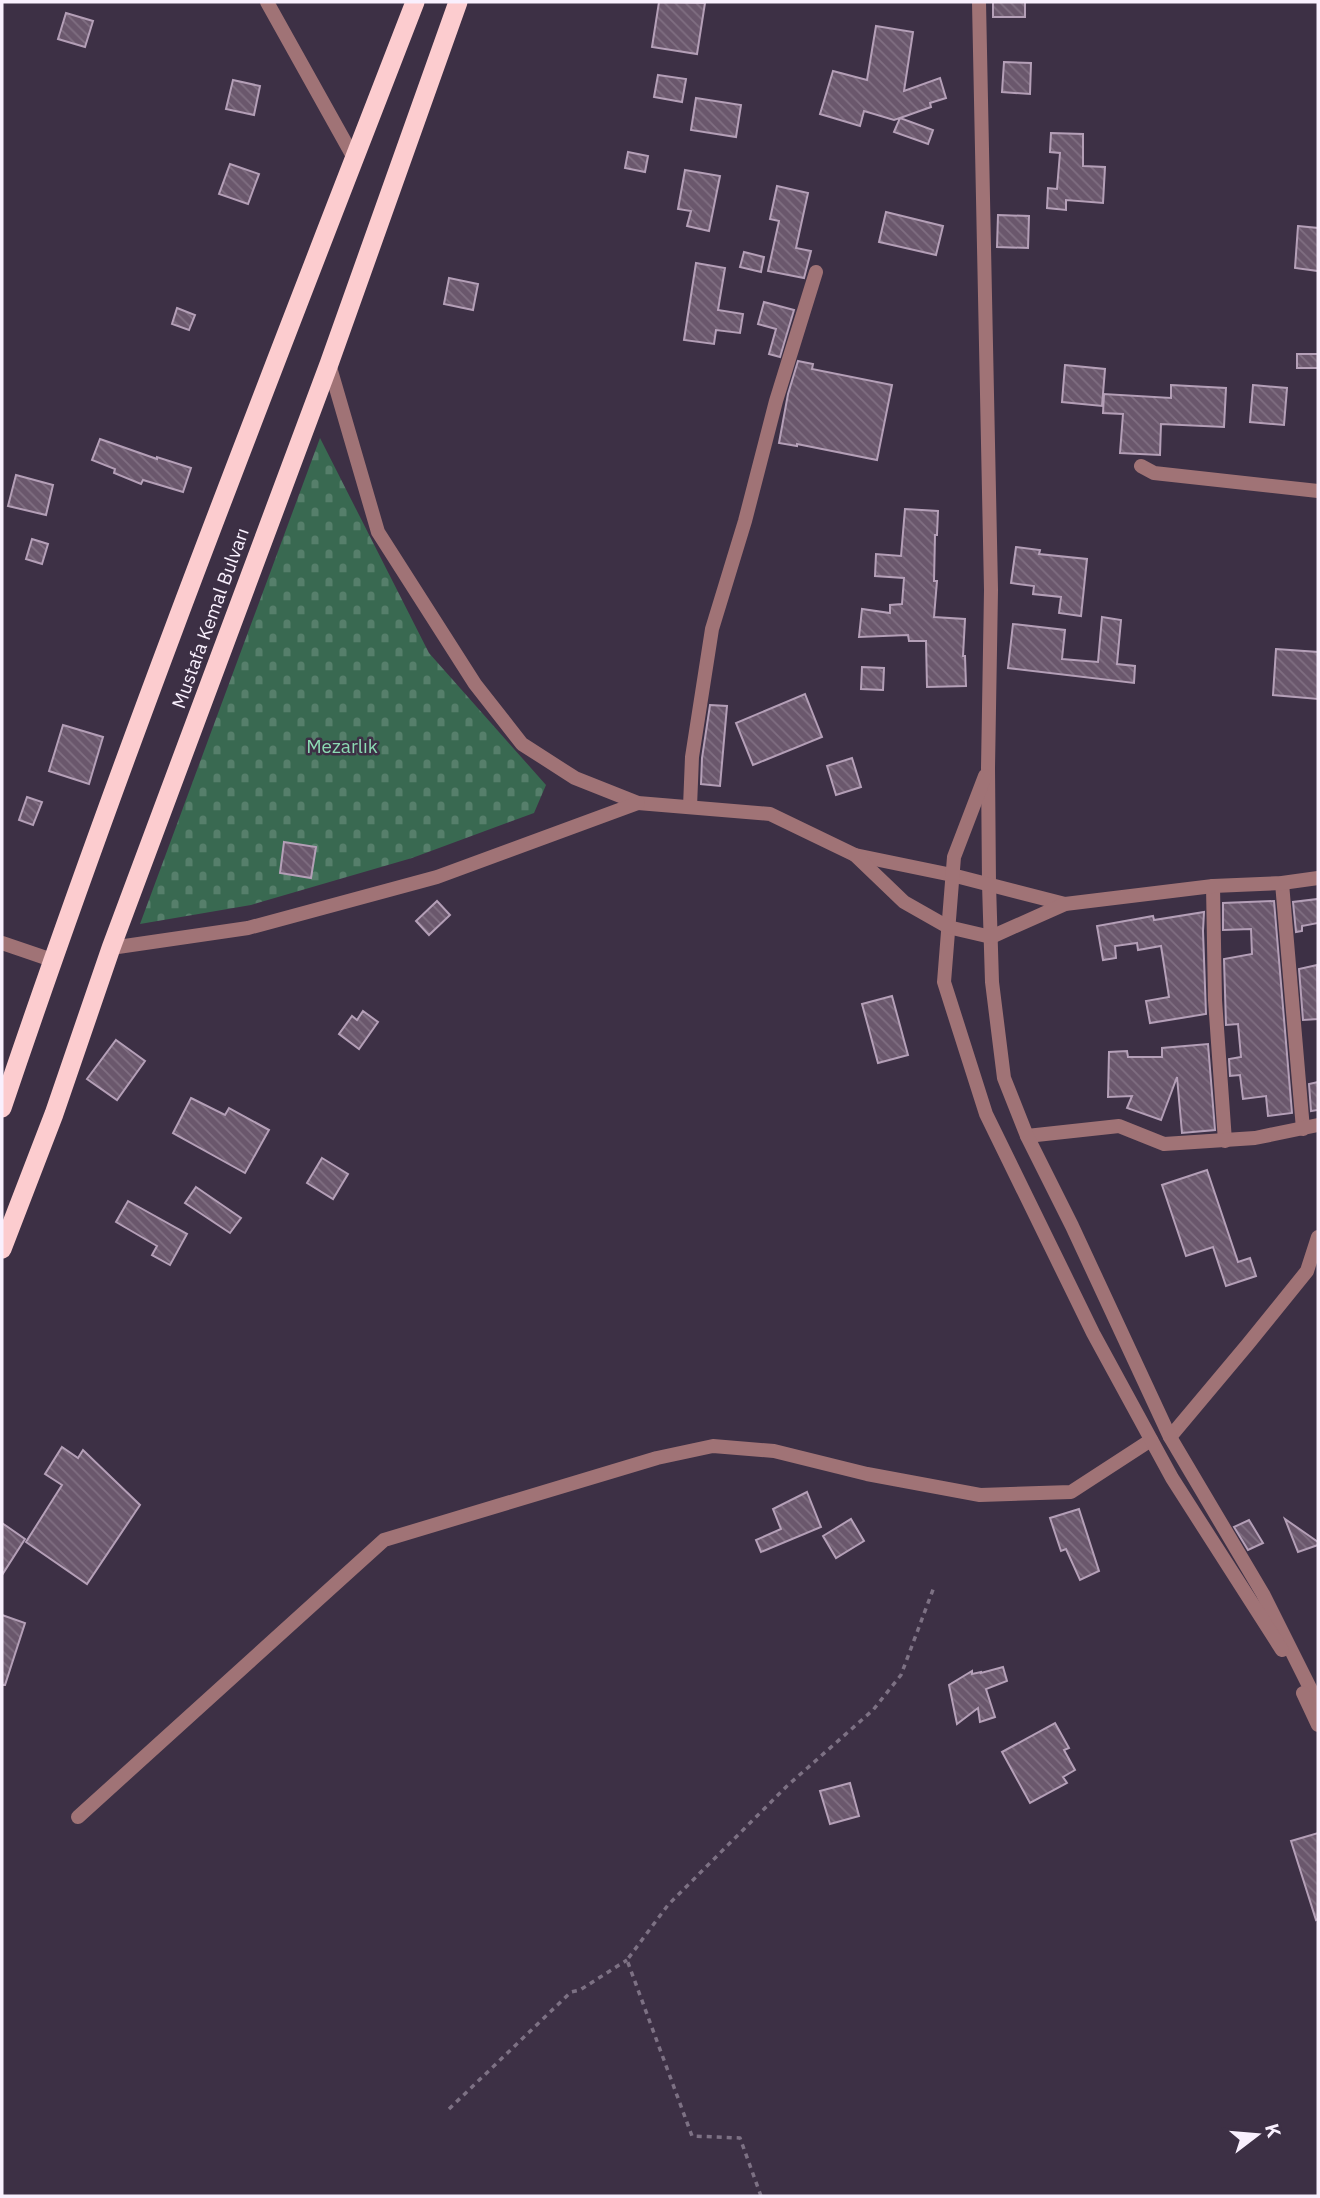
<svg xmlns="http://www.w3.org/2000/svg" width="1320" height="2198" font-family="'IBM Plex Sans',sans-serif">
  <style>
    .cemetery { fill: url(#cemetery-stones) }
    .building { fill: url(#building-back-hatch); stroke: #b49fb7; stroke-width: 2 }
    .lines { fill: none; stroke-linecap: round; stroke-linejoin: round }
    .path { stroke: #7d7184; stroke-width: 3.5; stroke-dasharray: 5 5; stroke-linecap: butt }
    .minor { stroke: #a07376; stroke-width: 14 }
    .tertiary { stroke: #a07376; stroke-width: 14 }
    .trunk { stroke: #fccccf; stroke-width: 19 }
    .labels { text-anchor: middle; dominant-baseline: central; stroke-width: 5; stroke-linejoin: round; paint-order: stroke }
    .street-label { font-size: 19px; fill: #f9f0fe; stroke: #3d3045 }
    .park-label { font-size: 19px; fill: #8cdbb3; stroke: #3d3045 }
  </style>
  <defs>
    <pattern id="cemetery-stones" width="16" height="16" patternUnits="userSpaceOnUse" patternTransform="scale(1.75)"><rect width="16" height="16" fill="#396951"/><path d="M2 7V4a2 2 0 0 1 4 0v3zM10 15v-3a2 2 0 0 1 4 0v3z" fill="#567f6b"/></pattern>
    <pattern id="building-back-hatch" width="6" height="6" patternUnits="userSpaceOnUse" patternTransform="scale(1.75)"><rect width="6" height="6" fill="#6a576c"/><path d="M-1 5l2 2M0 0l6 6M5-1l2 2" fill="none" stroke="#806f82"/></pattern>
  </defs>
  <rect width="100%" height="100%" fill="#3d3045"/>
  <!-- cemetery -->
  <polygon class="cemetery" points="320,438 429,653 546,785 534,813 412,858 251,905 140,924"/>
  <!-- building -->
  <g class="building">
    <polygon points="659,2 705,3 697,54 652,47"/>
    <rect x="993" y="2" width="32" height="15"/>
    <polygon points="66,13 93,21 85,47 58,39"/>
    <polygon points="876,26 913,32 904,91 940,78 946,98 930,103 931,107 900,118 933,130 928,144 894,132 900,118 894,120 864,111 860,126 820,114 833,71 867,80"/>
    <polygon points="1004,62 1031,63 1030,94 1002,92"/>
    <polygon points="658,75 686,79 682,102 654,97"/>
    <polygon points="233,80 260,86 254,115 226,109"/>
    <polygon points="696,98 741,105 736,137 691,130"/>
    <polygon points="1051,133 1083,134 1083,166 1105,167 1103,203 1066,200 1066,210 1047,208 1048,188 1057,189 1060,153 1050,152"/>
    <polygon points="628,152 648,156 645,172 625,168"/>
    <polygon points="230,164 259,174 248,204 219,194"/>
    <polygon points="685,170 720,176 709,231 687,226 691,211 678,209"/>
    <polygon points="777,186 808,193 796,248 811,251 804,278 768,271 779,221 770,219"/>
    <polygon points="886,212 943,226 936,255 879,242"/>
    <polygon points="998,215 1029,216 1028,248 997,247"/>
    <polygon points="1298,226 1318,228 1318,271 1295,268"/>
    <polygon points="744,252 764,257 761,272 740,267"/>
    <polygon points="696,263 725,268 718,310 743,314 740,333 716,330 714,344 684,340"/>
    <polygon points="449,278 478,284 473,310 444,304"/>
    <polygon points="764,302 794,310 780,357 769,354 776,329 758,324"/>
    <polygon points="177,308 195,315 189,330 172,324"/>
    <rect x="1297" y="354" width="21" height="14"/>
    <polygon points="798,361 813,364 812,369 892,385 877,460 797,444 797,446 779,443 788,394"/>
    <polygon points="1065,365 1105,369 1102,406 1062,402"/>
    <polygon points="1171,385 1226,388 1224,427 1161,424 1160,455 1120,453 1123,414 1103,413 1104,394 1171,398"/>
    <polygon points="1253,385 1287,388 1284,425 1250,422"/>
    <polygon points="100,439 157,459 157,457 191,468 183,492 143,480 141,484 114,473 115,469 92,460"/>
    <polygon points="16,475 53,485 46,515 8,506"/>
    <polygon points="905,509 938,511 937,535 935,535 934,581 937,581 934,617 965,619 963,656 965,656 966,686 927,687 926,641 909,641 908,635 859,637 862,609 890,613 890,605 902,604 904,578 875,576 876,554 901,556"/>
    <polygon points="32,539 48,544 42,564 26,559"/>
    <polygon points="1016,547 1040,550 1039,554 1087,559 1081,616 1059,613 1061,597 1033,594 1034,586 1011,583"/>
    <polygon points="1102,617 1121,620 1117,664 1135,666 1134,683 1008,668 1013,624 1065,630 1062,659 1098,662"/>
    <polygon points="1276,649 1318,652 1318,699 1273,695"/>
    <polygon points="862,667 884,668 883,690 861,689"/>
    <polygon points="805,694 822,737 753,765 736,723"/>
    <polygon points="710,705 727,706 720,786 701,784 702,758"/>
    <polygon points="63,725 103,737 89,784 49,771"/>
    <polygon points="852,758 861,787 836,795 827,766"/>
    <polygon points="27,797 42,802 33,825 19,820"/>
    <polygon points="284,842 316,847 311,878 280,873"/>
    <polygon points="1318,899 1318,923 1302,926 1302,931 1296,932 1293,902"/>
    <polygon points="437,901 450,915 429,935 416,921"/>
    <polygon points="1274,901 1292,1113 1268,1116 1266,1096 1243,1099 1240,1075 1230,1076 1229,1059 1241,1057 1238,1024 1226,1025 1224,959 1252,954 1251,929 1223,930 1223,903"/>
    <polygon points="1204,912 1203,931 1206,1014 1150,1023 1146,1001 1169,997 1161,946 1138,950 1137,943 1115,946 1116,958 1103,960 1097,926 1153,916 1154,920"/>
    <polygon points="1317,965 1318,1019 1303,1020 1299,969"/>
    <polygon points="892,996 908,1055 878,1063 862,1004"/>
    <polygon points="363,1011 378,1022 359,1049 339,1034 352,1016 357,1020"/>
    <polygon points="116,1040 145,1061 117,1100 87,1079"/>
    <polygon points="1208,1044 1215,1130 1182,1133 1177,1077 1161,1120 1127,1108 1132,1096 1108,1097 1109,1052 1127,1051 1128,1057 1162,1057 1162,1048"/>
    <polygon points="1318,1082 1318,1110 1311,1111 1309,1084"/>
    <polygon points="191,1098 225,1115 229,1108 269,1130 245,1173 173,1133"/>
    <polygon points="322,1158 348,1174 333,1199 307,1183"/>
    <polygon points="1207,1170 1238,1262 1250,1258 1256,1276 1226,1286 1213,1247 1186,1256 1162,1185"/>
    <polygon points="196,1187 241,1218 230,1233 185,1203"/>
    <polygon points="128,1201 187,1234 170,1265 152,1255 157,1246 116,1222"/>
    <polygon points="62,1447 78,1458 83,1450 140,1505 87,1584 26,1542 62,1485 45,1474"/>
    <polygon points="807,1492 821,1527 761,1552 756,1540 781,1529 773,1509"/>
    <polygon points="1079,1509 1099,1571 1080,1580 1066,1549 1061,1551 1050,1518"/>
    <polygon points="851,1519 864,1541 836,1558 823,1536"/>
    <polygon points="1285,1519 1318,1542 1318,1545 1298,1552"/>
    <polygon points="1249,1520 1263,1543 1248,1550 1234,1527"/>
    <polygon points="2,1523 25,1539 2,1575"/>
    <polygon points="2,1615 25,1623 5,1685 2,1685"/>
    <polygon points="1003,1667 1007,1681 986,1689 995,1717 980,1722 978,1708 957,1724 949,1685 972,1671 972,1674 981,1672 981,1673"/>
    <polygon points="1055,1723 1069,1748 1064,1750 1075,1770 1063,1777 1067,1783 1030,1803 1002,1752"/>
    <polygon points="850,1783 859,1816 830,1824 820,1791"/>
    <polygon points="1318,1833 1318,1919 1316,1920 1291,1841"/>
  </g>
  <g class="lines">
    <!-- path -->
    <g class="path">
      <polyline points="449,2109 571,1992 580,1990 627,1960"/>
      <polyline points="761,2196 740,2138 692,2136 627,1960 668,1905 787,1786 873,1710 901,1675 934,1587"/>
    </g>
    <!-- minor -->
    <g class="minor">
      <polyline points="267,2 354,158"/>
      <polyline points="1141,466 1154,473 1318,491"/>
      <polyline points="690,807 692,757 712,629 745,521 776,401 816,272"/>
      <polyline points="1282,883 1303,1129"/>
      <polyline points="1213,886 1215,1000 1225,1141"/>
      <polyline points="2,943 52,960"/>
      <polyline points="1027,1136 1119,1126 1164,1144 1255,1138 1318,1125"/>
      <polyline points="1170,1437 1248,1344 1307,1271 1318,1237"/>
      <polyline points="78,1817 384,1540 657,1458 713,1446 774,1451 867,1474 980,1495 1071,1492 1151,1440"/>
    </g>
    <!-- tertiary -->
    <g class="tertiary">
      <polyline points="979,2 991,590 988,768 989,884 992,982 1004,1078 1027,1136 1072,1226 1170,1437 1263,1594 1318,1704"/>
      <polyline points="329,364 378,532 475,684 522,744 575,778 638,803 770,814 855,855 952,875 1065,904"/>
      <polyline points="985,776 954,857 944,982 986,1114 1093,1333 1172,1478 1282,1650"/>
      <polyline points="855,855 904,902 948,927 991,937 1065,904 1213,886 1282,883 1318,878"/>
      <polyline points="111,948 248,928 437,877 638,803"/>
      <polyline points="1303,1693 1318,1725"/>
    </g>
    <!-- trunk -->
    <g class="trunk">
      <path d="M2,1108C128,735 273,369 415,2"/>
      <polyline points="2,1249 54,1114 111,948 329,364 458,2"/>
    </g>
  </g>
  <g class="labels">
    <!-- street labels -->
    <g class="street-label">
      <text transform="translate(210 618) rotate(-70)">Mustafa Kemal Bulvarı</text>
    </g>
    <!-- park labels -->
    <g class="park-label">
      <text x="342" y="746">Mezarlık</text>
    </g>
  </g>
  <!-- border -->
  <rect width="1320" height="2198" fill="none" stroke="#f9f0fe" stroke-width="7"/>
  <!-- north arrow -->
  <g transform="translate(1257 2135) rotate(74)" stroke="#3d3045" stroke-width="5" paint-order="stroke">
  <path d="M0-5L12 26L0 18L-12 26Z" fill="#f9f0fe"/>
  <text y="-10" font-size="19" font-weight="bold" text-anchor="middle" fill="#f9f0fe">K</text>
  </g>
</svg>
